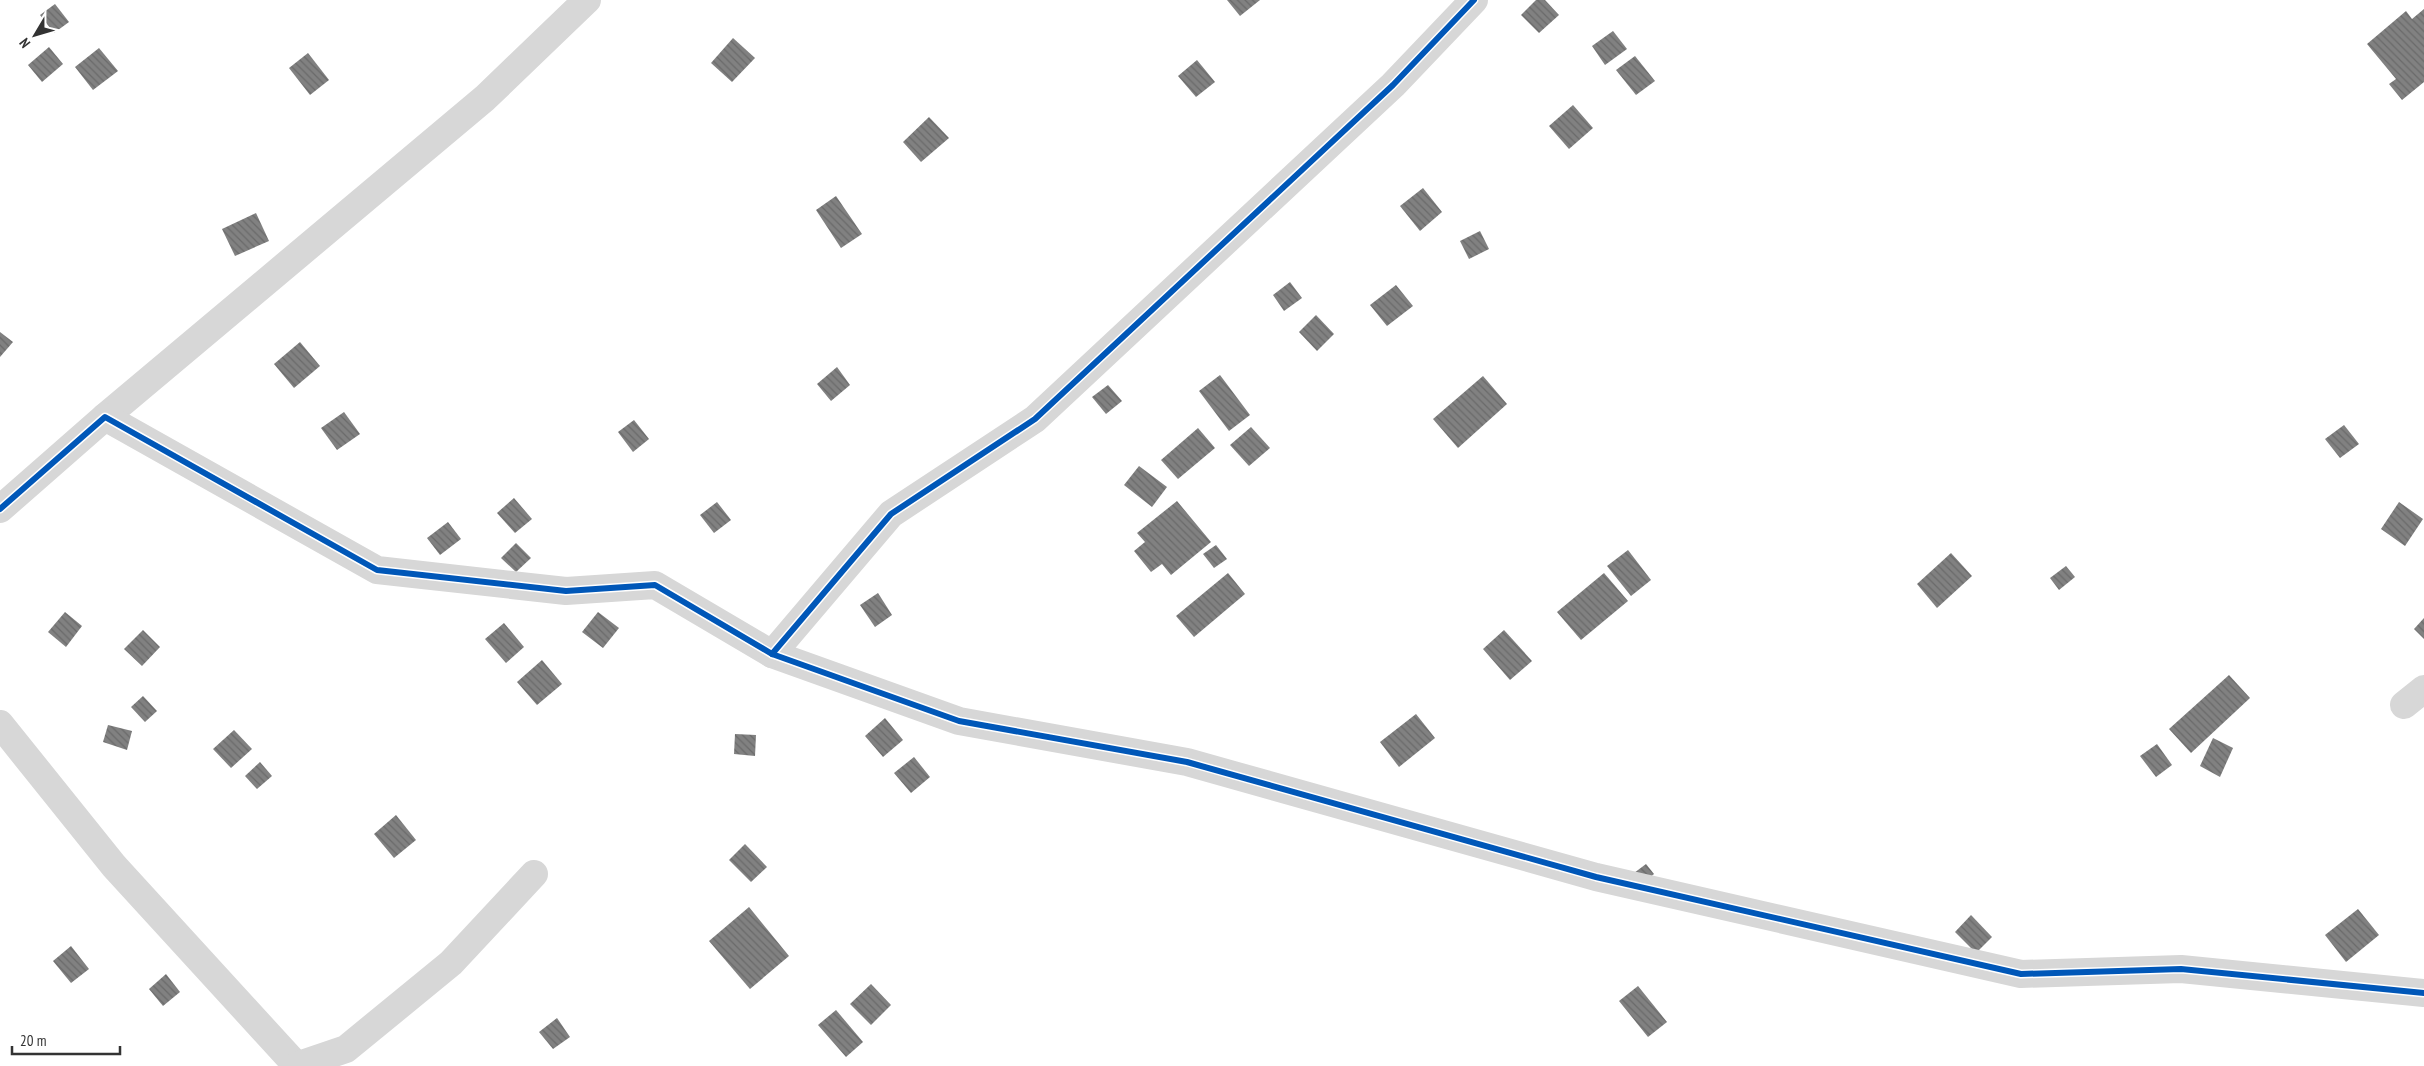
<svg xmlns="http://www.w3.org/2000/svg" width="2424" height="1066" font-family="'PT Sans Narrow',sans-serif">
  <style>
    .building { fill: url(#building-back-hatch) }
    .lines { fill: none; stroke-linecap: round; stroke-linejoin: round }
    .minor { stroke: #d7d7d7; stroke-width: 28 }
    .cycleway-casing { stroke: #fff; stroke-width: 9 }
    .cycleway { stroke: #0057b8; stroke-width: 6 }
  </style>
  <defs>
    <pattern id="building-back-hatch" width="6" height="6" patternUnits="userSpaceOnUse" patternTransform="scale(1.25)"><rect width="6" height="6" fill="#818181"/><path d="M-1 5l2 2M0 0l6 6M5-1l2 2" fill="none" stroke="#6a6a6a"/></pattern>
  </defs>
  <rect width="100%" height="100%" fill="#fff"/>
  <!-- building -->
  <g class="building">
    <polygon points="1227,0 1260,0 1240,16"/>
    <polygon points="1536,0 1545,0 1559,15 1539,33 1521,15"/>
    <polygon points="55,4 69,22 54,33 40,15"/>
    <polygon points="2424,9 2424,82 2402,100 2389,84 2396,79 2367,44 2406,11 2412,19"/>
    <polygon points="1613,31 1627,49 1605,65 1592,46"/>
    <polygon points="733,38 755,58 732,82 711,63"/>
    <polygon points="49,47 63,64 42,82 28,65"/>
    <polygon points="99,48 118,71 93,90 75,67"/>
    <polygon points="308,53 329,80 310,95 289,68"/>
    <polygon points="1635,56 1655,81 1636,95 1616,70"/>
    <polygon points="1197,60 1215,82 1196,97 1178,76"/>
    <polygon points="1573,105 1593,128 1569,149 1549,126"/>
    <polygon points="929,117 949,138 921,162 903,142"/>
    <polygon points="1423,188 1442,212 1420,231 1400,206"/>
    <polygon points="836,196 862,234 841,248 816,210"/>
    <polygon points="256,213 269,241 235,256 222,229"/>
    <polygon points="1480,231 1489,249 1469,259 1460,241"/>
    <polygon points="1290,282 1302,298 1284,311 1273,295"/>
    <polygon points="1396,285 1413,306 1387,326 1370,305"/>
    <polygon points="1316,315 1334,334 1317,351 1299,332"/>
    <polygon points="0,332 13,342 0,357"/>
    <polygon points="300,342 320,366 294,388 274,364"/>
    <polygon points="837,367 850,385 831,401 817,384"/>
    <polygon points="1220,375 1250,415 1229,431 1199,391"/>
    <polygon points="1483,376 1507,404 1458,448 1433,419"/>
    <polygon points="1108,385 1122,401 1106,414 1092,397"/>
    <polygon points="344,412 360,434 337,450 321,428"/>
    <polygon points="634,420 649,439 633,452 618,432"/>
    <polygon points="2344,425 2359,444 2340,458 2325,439"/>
    <polygon points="1251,427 1270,448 1249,466 1230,445"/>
    <polygon points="1198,428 1215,448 1178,479 1161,460"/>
    <polygon points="1139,466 1167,487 1152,507 1124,485"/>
    <polygon points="514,498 532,519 515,533 497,513"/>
    <polygon points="1177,501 1211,542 1171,575 1162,564 1151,572 1134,551 1145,542 1137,533"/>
    <polygon points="717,502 731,520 714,533 700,515"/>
    <polygon points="2399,502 2423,519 2405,546 2381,529"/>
    <polygon points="448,522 461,539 440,555 427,538"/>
    <polygon points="516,543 531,558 516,572 501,558"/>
    <polygon points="1216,545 1227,559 1214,568 1203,554"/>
    <polygon points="1628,550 1651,580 1631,596 1607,566"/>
    <polygon points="1951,553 1972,576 1937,608 1917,584"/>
    <polygon points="2066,566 2075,577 2059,590 2050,578"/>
    <polygon points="1228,573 1245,594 1194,637 1176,616"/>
    <polygon points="1604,573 1628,601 1581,640 1557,612"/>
    <polygon points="878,593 892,615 875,627 860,605"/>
    <polygon points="65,612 82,626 66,647 48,632"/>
    <polygon points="598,612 619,628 603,648 582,632"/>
    <polygon points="2424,618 2424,639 2414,629"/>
    <polygon points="504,623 524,647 506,663 485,639"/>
    <polygon points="143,630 160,647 142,666 124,649"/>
    <polygon points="1504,630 1532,661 1510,680 1483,649"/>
    <polygon points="542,660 562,684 537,705 517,682"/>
    <polygon points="2229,675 2250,698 2191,753 2169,729"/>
    <polygon points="143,696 157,711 145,722 131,707"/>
    <polygon points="1416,714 1435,738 1399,767 1380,742"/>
    <polygon points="885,718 903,740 883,757 865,736"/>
    <polygon points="108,725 132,731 127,750 103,742"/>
    <polygon points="234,730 252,749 231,768 213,749"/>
    <polygon points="735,734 756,735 755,756 734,754"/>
    <polygon points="2213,738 2233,748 2220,777 2200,766"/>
    <polygon points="2157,744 2172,765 2156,777 2140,756"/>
    <polygon points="914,757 930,777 911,793 894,773"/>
    <polygon points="260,762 272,776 257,789 245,776"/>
    <polygon points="396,815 416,840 394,858 374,834"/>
    <polygon points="745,844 767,867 751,882 729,860"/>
    <polygon points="1646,864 1654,874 1642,884 1634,873"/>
    <polygon points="749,907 789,956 750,989 709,941"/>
    <polygon points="2358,909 2379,935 2346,962 2325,935"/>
    <polygon points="1971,915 1992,937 1976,953 1955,932"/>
    <polygon points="71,946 89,969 71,983 53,961"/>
    <polygon points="166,974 180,992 163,1006 149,989"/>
    <polygon points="871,984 891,1005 871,1025 850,1004"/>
    <polygon points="1638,986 1667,1022 1648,1037 1619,1001"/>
    <polygon points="836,1010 863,1042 846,1057 818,1025"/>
    <polygon points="557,1018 570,1037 553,1049 539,1032"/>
  </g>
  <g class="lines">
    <!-- minor -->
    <g class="minor">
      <polyline points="105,417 485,98 587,0"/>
      <polyline points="0,509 105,417 377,570 566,591 655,585 772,654 959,721 1187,762 1596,877 2021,974 2181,969 2424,993"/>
      <polyline points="772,654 891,514 1035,419 1393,85 1474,0"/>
      <polyline points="2404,705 2424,689"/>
      <polyline points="0,724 114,866 297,1066"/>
      <polyline points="296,1066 346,1049 451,963 534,874"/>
    </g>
    <defs>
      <g id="cycleway">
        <polyline points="0,509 105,417 377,570 566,591 655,585 772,654 959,721 1187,762 1596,877 2021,974 2181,969 2424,993"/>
        <polyline points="772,654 891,514 1035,419 1393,85 1474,0"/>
      </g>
    </defs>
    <!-- cycleway casing -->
    <use href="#cycleway" class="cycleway-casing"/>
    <!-- cycleway -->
    <use href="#cycleway" class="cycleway"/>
  </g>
  <!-- north arrow -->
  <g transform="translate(35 35) rotate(232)" stroke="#ffffff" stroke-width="4" paint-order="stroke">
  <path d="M0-4L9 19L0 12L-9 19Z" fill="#333333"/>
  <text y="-8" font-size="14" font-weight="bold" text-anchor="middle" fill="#333333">N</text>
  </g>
  <!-- scale -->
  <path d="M12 1046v8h108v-8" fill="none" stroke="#333333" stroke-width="2.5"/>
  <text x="20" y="1046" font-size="15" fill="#333333" stroke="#ffffff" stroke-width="4" paint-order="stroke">20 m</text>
</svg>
